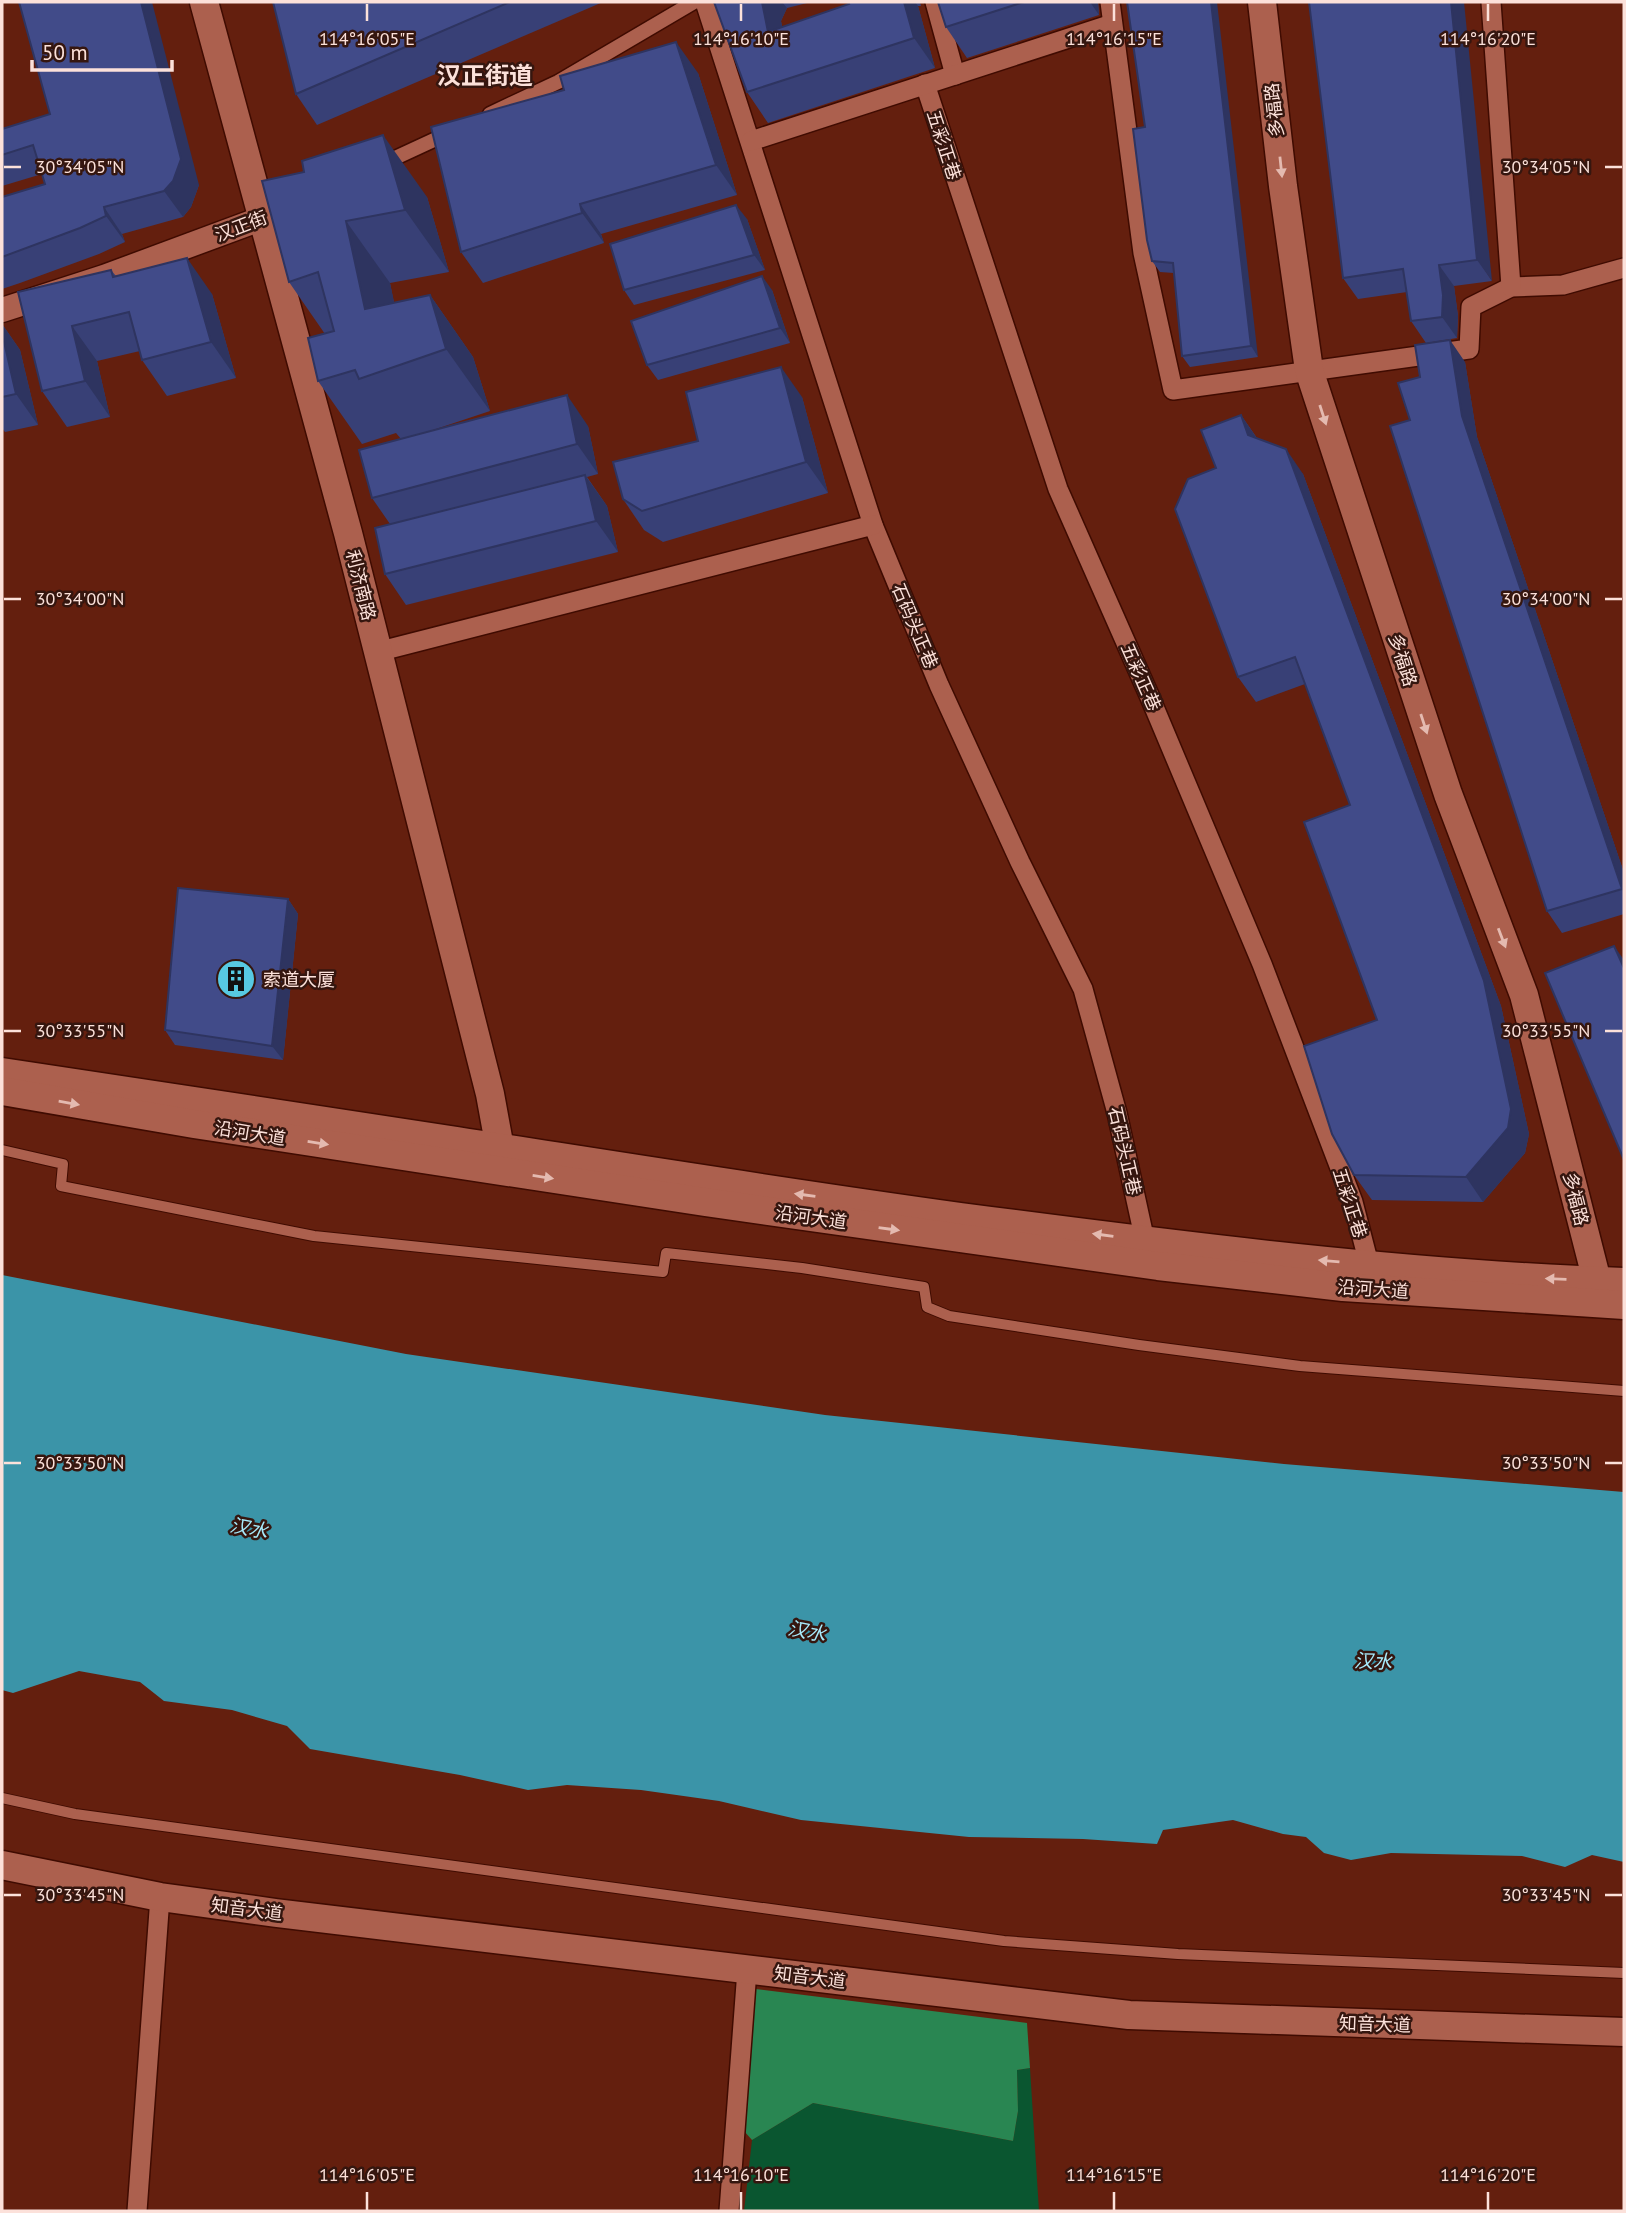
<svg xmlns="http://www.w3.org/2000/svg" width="1626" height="2213" font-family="'PT Sans','Noto Sans SC',sans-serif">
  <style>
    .green { fill: #0a5630 }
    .forest { fill: #298652 }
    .water { fill: #3b94a8 }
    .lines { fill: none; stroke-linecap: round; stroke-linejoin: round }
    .service-casing { stroke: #3f0b01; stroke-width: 12 }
    .pedestrian-casing { stroke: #3f0b01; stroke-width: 17 }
    .minor-casing { stroke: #3f0b01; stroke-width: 22 }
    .tertiary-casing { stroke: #3f0b01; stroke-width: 27 }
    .secondary-casing { stroke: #3f0b01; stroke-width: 31 }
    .service { stroke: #ac604e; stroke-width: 10 }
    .pedestrian { stroke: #ac604e; stroke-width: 14 }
    .minor { stroke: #ac604e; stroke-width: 19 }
    .tertiary { stroke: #ac604e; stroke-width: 24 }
    .secondary { stroke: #ac604e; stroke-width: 28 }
    .wall { fill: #384076 }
    .shaded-wall { fill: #2e3460 }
    .building { fill: #414b89; stroke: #2e3460; stroke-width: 2 }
    .oneway { fill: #e4bab0 }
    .ticks { fill: none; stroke: #fce1da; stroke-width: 2.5 }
    .labels { text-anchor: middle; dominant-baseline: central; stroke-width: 5; stroke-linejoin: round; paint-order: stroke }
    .street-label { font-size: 18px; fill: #fce1da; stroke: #35160f }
    .poi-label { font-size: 18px; fill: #fce1da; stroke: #35160f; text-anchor: start }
    .water-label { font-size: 19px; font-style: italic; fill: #a8ecfd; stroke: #35160f }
    .district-label { font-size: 24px; font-weight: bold; fill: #fce1da; stroke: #35160f }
    .ticks-label { font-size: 18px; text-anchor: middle; fill: #fce1da; stroke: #35160f; stroke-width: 5; stroke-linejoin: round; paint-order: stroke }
  </style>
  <rect width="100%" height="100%" fill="#641f0e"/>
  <!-- green -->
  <polygon class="green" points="1030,2068 1039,2211 744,2211 752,2140 813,2103 1013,2141 1018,2111 1017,2070"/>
  <!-- forest -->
  <polygon class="forest" points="756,1989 1027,2023 1030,2068 1017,2070 1018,2111 1013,2141 813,2103 752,2140 744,2131"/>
  <!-- water -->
  <polygon class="water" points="2,1275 406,1354 825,1415 1284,1464 1624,1492 1624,1862 1592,1855 1565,1867 1522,1856 1391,1853 1351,1860 1324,1853 1306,1837 1283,1834 1233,1820 1163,1830 1157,1844 1083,1839 969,1837 801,1820 719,1801 641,1790 567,1785 528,1790 460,1775 310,1749 287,1726 232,1710 164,1701 140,1682 79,1671 13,1693 2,1690"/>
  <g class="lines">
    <defs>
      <g id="service">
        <polyline points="2,1150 63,1164 61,1186 314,1236 663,1272 666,1253 802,1268 924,1287 927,1307 949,1316 1139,1345 1300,1366 1624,1391"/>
        <polyline points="2,1798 75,1814 1004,1941 1178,1954 1624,1973"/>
      </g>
      <g id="pedestrian">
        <polyline points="490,114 558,82 694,2"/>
        <polyline points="382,164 449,133"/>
      </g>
      <g id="minor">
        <polyline points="705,2 873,525 939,685 1020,862 1083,989 1117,1113 1145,1241"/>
        <polyline points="935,2 955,75"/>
        <polyline points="1110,2 1143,253 1173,390 1469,349 1471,307 1511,287 1563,285 1624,268"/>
        <polyline points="1491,2 1511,287"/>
        <polyline points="925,84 1058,489 1149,695 1262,964 1353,1202 1369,1264"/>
        <polyline points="751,141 1112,24"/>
        <polyline points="377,652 873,525"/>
        <polyline points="137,2211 160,1897"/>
        <polyline points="729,2211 747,1970"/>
      </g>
      <polyline id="tertiary" points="2,310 104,277 263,218"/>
      <g id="secondary">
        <polyline points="204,2 348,533 490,1094 503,1165"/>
        <polyline points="1262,2 1283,186 1309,370 1448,794 1524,995 1597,1281 1604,1297"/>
        <path d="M2,1072C153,1096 305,1118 457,1141C625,1167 793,1194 961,1217C1182,1246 1402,1274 1624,1282"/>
        <polyline points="2,1091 194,1124 705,1202 1158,1266 1343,1287 1624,1305"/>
        <polyline points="2,1865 160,1897 276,1913 1129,2015 1624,2032"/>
      </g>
    </defs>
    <!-- service casing -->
    <use href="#service" class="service-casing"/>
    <!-- pedestrian casing -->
    <use href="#pedestrian" class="pedestrian-casing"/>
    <!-- minor casing -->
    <use href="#minor" class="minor-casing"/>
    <!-- tertiary casing -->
    <use href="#tertiary" class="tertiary-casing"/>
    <!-- secondary casing -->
    <use href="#secondary" class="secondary-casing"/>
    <!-- service -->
    <use href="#service" class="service"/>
    <!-- pedestrian -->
    <use href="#pedestrian" class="pedestrian"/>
    <!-- minor -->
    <use href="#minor" class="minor"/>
    <!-- tertiary -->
    <use href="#tertiary" class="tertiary"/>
    <!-- secondary -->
    <use href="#secondary" class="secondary"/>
  </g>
  <!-- wall -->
  <g class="wall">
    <polygon points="273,2 603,2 317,125 296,94"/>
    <polygon points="714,2 811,2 787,8 781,21 782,27 849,4 848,2 920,2 921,6 918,6 935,68 768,123 747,92"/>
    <polygon points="938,2 1098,2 1099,15 967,58 946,27"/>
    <polygon points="1309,2 1492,281 1454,286 1458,316 1457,338 1426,343 1411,321 1407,292 1358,299 1343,278"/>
    <polygon points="698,73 737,195 601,234 604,243 483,283 461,252"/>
    <polygon points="1145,127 1258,357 1190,367 1182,356 1174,273 1160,272 1152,261"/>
    <polygon points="2,129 199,185 191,207 183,217 122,234 125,242 99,254 20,283 2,289 2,197 45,184 42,174 2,186"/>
    <polygon points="262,181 427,197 449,272 390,283 394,303 430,295 473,357 490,411 430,431 588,426 598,474 587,477 607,506 618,552 406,605 385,574 390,524 372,498 401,439 396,433 362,444 318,381 325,334 289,282"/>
    <polygon points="747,219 765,270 634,305 624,290"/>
    <polygon points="111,270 116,276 212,294 236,378 167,396 142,360 140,351 97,361 110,417 67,427 42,391 18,292"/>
    <polygon points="772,290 790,343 658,380 647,365"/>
    <polygon points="2,324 20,350 38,425 5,432 2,428"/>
    <polygon points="1465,362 1477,437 1624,873 1624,914 1562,933 1547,911 1410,420 1420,377"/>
    <polygon points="802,397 828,493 663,542 644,530 623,499 698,441"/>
    <polygon points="1241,415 1257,438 1303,474 1501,1006 1529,1134 1525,1153 1483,1202 1372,1200 1354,1175 1377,1020 1350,805 1305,684 1256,702 1238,677 1216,468"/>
    <polygon points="288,899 298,914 283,1060 175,1045 165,1030"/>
  </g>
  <!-- shaded-wall -->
  <g class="shaded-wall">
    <polygon points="141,2 152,2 199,185 191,207 183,217 164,191"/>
    <polygon points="762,2 782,2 787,8 781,21 790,62 768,32"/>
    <polygon points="904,2 915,2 918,6 935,68 914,38"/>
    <polygon points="1090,2 1098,2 1099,15"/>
    <polygon points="1211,2 1217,2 1258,357 1251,346"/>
    <polygon points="1451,2 1464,2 1492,281 1477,260"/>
    <polygon points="676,42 698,73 737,195 716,165"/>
    <polygon points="383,135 427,197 449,272 405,210"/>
    <polygon points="580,204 601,234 604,243 582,213"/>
    <polygon points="736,205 747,219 765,270 754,255"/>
    <polygon points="104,207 122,234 125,242 106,216"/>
    <polygon points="346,221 390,283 407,362 365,309"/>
    <polygon points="187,258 212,294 236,378 211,342"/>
    <polygon points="1439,265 1454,286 1458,316 1457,338 1442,317"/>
    <polygon points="762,276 772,290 790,343 780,328"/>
    <polygon points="430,295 473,357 490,411 446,349"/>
    <polygon points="2,324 20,350 38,425 16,394 2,333"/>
    <polygon points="72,326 97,361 110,417 85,381"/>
    <polygon points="1450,340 1465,362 1477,437 1624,873 1624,893 1622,889 1462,416"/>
    <polygon points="781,367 802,397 828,493 806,462"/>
    <polygon points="567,395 588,426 598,474 577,444"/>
    <polygon points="1241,415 1258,440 1248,435"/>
    <polygon points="1286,449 1303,474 1501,1006 1529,1134 1525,1153 1483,1202 1466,1177"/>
    <polygon points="585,475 607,506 618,552 596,521"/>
    <polygon points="288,899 298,914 283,1060 272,1046"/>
    <polygon points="1614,946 1624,960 1624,968"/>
  </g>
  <!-- building -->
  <g class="building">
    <polygon points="19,2 141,2 181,159 173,181 164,191 104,207 106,216 80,228 2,257 2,197 45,184 33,145 2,155 2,129 50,114"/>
    <polygon points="273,2 510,2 296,94"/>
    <polygon points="714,2 762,2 768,32 849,4 848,2 904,2 914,38 747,92"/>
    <polygon points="938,2 1024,2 946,27"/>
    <polygon points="1127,2 1211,2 1251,346 1182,356 1173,263 1152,261 1147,240 1133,129 1145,127"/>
    <polygon points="1309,2 1451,2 1477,260 1439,265 1443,295 1442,317 1411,321 1403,269 1343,278"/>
    <polygon points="676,42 716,165 580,204 582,213 461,252 431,127 564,90 560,76"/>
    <polygon points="383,135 405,210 346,221 365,309 430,295 446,349 359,379 355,370 318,381 308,338 334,331 318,272 289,282 262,181 304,172 302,161"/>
    <polygon points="736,205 754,255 624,290 610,244"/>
    <polygon points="187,258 211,342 142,360 129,312 72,326 85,381 42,391 18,292 111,270 113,277"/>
    <polygon points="762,276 780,328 647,365 631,321"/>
    <polygon points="2,333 16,394 2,397"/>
    <polygon points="1450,340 1462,416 1622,889 1547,911 1390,426 1410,420 1398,383 1420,377 1415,345"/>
    <polygon points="781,367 806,462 642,511 623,499 613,462 698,441 686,392"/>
    <polygon points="567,395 577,444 372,498 359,450"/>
    <polygon points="1241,415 1248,435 1286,449 1484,981 1511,1109 1508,1128 1466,1177 1354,1175 1332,1134 1304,1046 1377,1020 1304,822 1350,805 1295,657 1238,677 1175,509 1188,479 1216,468 1201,430"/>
    <polygon points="585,475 596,521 385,574 375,528"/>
    <polygon points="178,888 288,899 272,1046 165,1030"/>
    <polygon points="1614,946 1624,968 1624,1160 1545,973"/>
  </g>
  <!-- one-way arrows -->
  <defs><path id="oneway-solid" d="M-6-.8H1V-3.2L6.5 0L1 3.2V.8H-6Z" transform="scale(1.75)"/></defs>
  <g class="oneway">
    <use href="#oneway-solid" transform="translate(1281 167) rotate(84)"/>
    <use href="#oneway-solid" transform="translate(1323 415) rotate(72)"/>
    <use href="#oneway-solid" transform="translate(1424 724) rotate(72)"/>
    <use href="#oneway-solid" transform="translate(1502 938) rotate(69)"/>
    <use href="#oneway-solid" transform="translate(69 1103) rotate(10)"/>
    <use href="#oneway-solid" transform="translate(318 1143) rotate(9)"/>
    <use href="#oneway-solid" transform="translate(543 1177) rotate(9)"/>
    <use href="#oneway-solid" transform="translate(805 1195) rotate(-172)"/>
    <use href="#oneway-solid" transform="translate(889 1229) rotate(8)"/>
    <use href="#oneway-solid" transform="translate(1103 1235) rotate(-172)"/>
    <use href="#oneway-solid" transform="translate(1329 1261) rotate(-175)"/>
    <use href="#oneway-solid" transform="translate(1556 1279) rotate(-178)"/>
  </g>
  <!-- ticks -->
  <path class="ticks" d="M367,4V21M741,4V21M1114,4V21M1488,4V21M4,167H21M1605,167H1622M4,599H21M1605,599H1622M4,1031H21M1605,1031H1622M4,1463H21M1605,1463H1622M4,1895H21M1605,1895H1622M367,2192V2210M741,2192V2210M1114,2192V2210M1488,2192V2210"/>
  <!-- icons -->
  <defs>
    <symbol id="building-disc" viewBox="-11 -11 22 22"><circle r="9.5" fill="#57c9e2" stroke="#35160f"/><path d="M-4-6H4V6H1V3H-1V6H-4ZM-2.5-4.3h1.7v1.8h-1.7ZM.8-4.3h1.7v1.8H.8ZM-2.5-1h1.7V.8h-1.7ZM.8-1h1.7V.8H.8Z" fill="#111"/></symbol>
  </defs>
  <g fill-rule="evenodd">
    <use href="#building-disc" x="214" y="957" width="44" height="44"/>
  </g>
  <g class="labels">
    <!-- street labels -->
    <g class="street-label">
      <text transform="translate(1274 110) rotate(-96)">多福路</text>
      <text transform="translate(944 145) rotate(72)">五彩正巷</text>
      <text transform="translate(241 226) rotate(-21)">汉正街</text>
      <text transform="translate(361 585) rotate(76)">利济南路</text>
      <text transform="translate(915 626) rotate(67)">石码头正巷</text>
      <text transform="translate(1403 660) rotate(72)">多福路</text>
      <text transform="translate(1141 677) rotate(66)">五彩正巷</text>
      <text transform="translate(250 1133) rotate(9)">沿河大道</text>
      <text transform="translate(1125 1151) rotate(77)">石码头正巷</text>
      <text transform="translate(1576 1199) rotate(76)">多福路</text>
      <text transform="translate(1350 1203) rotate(72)">五彩正巷</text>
      <text transform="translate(811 1217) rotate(8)">沿河大道</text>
      <text transform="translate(1373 1289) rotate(4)">沿河大道</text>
      <text transform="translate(247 1909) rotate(7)">知音大道</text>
      <text transform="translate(810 1977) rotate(7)">知音大道</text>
      <text transform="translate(1375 2024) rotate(2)">知音大道</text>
    </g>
    <!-- poi labels -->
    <g class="poi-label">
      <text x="263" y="979">索道大厦</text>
    </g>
    <!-- water labels -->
    <g class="water-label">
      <text transform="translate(249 1528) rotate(11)">汉水</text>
      <text transform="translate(807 1631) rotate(11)">汉水</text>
      <text transform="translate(1373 1661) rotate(2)">汉水</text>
    </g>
    <!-- district labels -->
    <g class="district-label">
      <text x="485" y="75">汉正街道</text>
    </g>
  </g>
  <g class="ticks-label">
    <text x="367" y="45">114°16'05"E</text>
    <text x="741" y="45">114°16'10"E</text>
    <text x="1114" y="45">114°16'15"E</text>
    <text x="1488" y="45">114°16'20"E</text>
    <text x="80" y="173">30°34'05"N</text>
    <text x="1546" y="173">30°34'05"N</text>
    <text x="80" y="605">30°34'00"N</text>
    <text x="1546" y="605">30°34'00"N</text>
    <text x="80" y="1037">30°33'55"N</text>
    <text x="1546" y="1037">30°33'55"N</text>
    <text x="80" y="1469">30°33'50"N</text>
    <text x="1546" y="1469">30°33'50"N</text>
    <text x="80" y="1901">30°33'45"N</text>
    <text x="1546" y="1901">30°33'45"N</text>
    <text x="367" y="2181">114°16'05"E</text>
    <text x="741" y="2181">114°16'10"E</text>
    <text x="1114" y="2181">114°16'15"E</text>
    <text x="1488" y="2181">114°16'20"E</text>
  </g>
  <!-- border -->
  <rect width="1626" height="2213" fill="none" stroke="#fce1da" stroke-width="7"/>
  <!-- scale -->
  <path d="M32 60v10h140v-10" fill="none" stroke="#fce1da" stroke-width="3.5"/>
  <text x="42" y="60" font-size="21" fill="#fce1da" stroke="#35160f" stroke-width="5" paint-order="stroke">50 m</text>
</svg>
